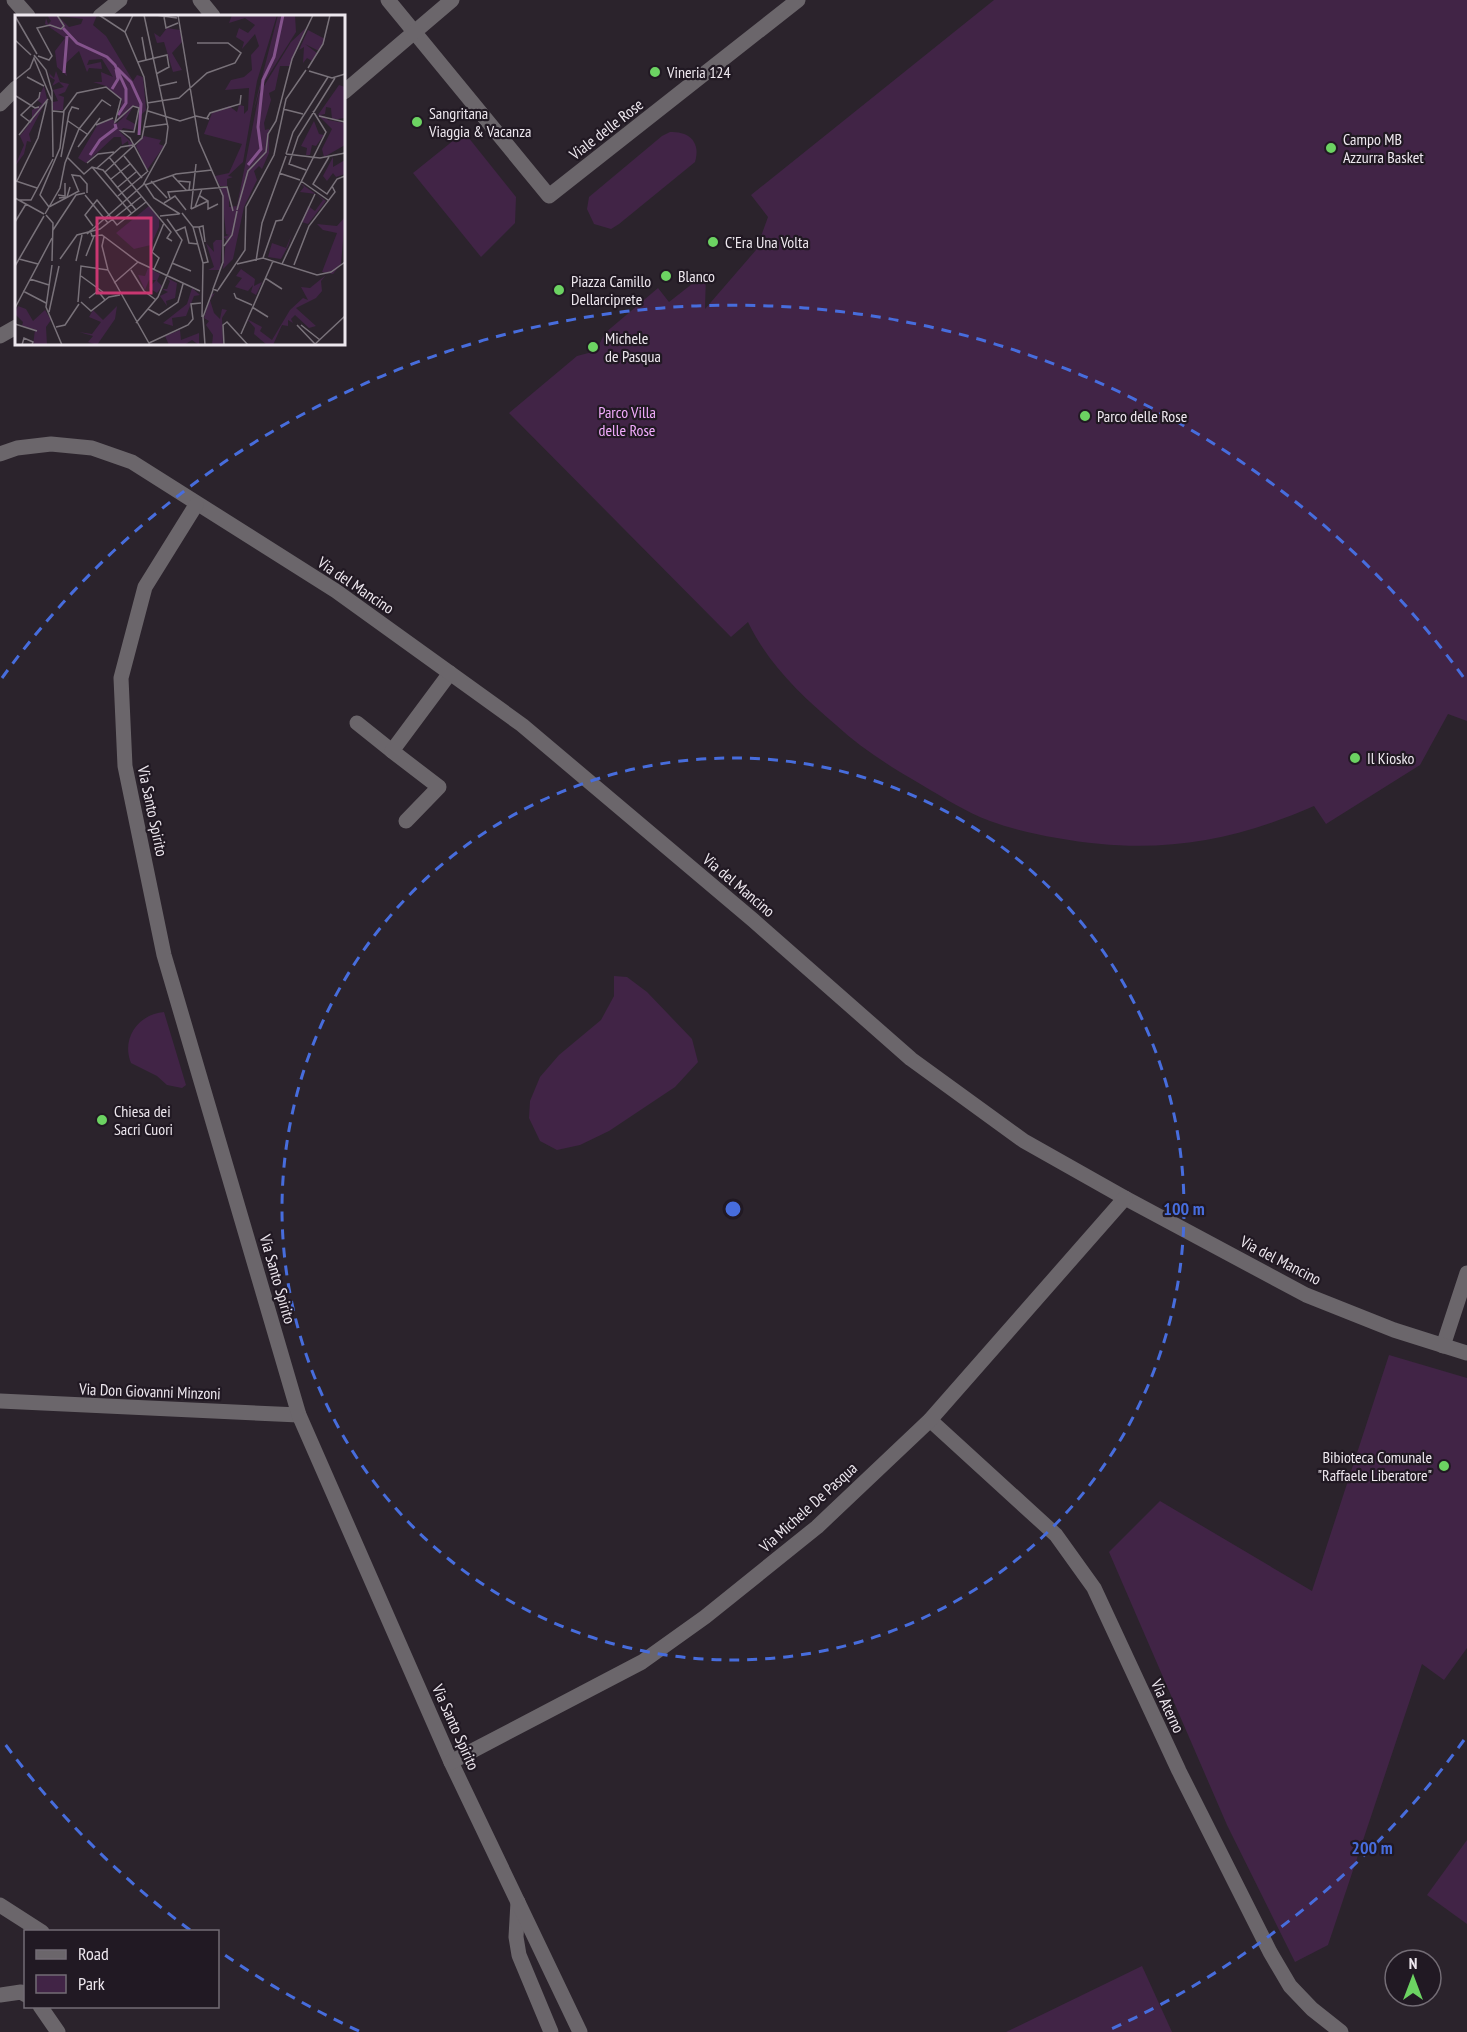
<svg xmlns="http://www.w3.org/2000/svg" width="1467" height="2032" font-family="'PT Sans Narrow',sans-serif">
  <style>
    .green { fill: #412446 }
    .lines { fill: none; stroke-linecap: round; stroke-linejoin: round }
    .minor { stroke: #6b666b; stroke-width: 15 }
    .tertiary { stroke: #6b666b; stroke-width: 15 }
    .ring { fill: none; stroke: #476ddd; stroke-width: 3; stroke-dasharray: 10 8 }
    .poi-dot { fill: #6cd362; stroke: #211923; stroke-width: 2 }
    .labels { text-anchor: middle; dominant-baseline: central; stroke-width: 4.5; stroke-linejoin: round; paint-order: stroke }
    .poi-label { font-size: 16px; fill: #eee8ef; stroke: #211923; text-anchor: start }
    .street-label { font-size: 16px; fill: #eee8ef; stroke: #211923 }
    .park-label { font-size: 16px; fill: #f2acfd; stroke: #211923 }
    .inset-river { fill: none; stroke: #84538c; stroke-width: 3 }
    .inset-road { fill: none; stroke: #79727a; stroke-width: 1.5 }
    .view { fill: #c93771; fill-opacity: 0.15; stroke: #c93771; stroke-width: 3 }
    .inset-edge { fill: none; stroke: #eee8ef; stroke-width: 3 }
    .centre { fill: #476ddd; stroke: #211923; stroke-width: 3 }
    .ring-label { font-size: 18px; text-anchor: middle; font-weight: bold; fill: #476ddd; stroke: #211923; stroke-width: 4.5; stroke-linejoin: round; paint-order: stroke }
  </style>
  <rect width="100%" height="100%" fill="#2b232c"/>
  <!-- green -->
  <g class="green">
    <path d="M994,0H1467V721L1448,714L1420,765L1326,824L1314,806C1227,844 1151,855 1057,838C1034,834 1012,829 990,821C966,812 944,798 922,785C891,767 862,749 836,725C802,696 768,664 748,622L731,637L509,413L577,356L596,351L605,333L658,288L669,302L706,273L705,309L756,250L768,217L751,195Z"/>
    <polygon points="464,132 516,197 515,223 481,257 413,173"/>
    <path d="M670,132C689,131 701,142 695,162L619,224L611,229L594,224L587,209L589,197L662,136Z"/>
    <polygon points="614,976 627,977 647,992 692,1039 698,1062 675,1087 609,1131 580,1145 557,1150 540,1141 529,1118 530,1101 540,1077 559,1055 601,1020 614,996"/>
    <path d="M164,1012L186,1085L182,1088L167,1085L157,1076L131,1063C121,1039 138,1014 164,1012Z"/>
    <polygon points="1389,1355 1467,1378 1467,1648 1444,1680 1422,1664 1328,1945 1295,1962 1227,1825 1109,1552 1160,1501 1312,1591"/>
    <polygon points="1467,1840 1467,1924 1427,1895"/>
    <polygon points="1142,1966 1172,2032 1006,2032"/>
  </g>
  <g class="lines">
    <!-- minor -->
    <g class="minor">
      <polyline points="14,0 28,16"/>
      <polyline points="200,0 213,16"/>
      <polyline points="388,0 549,196 798,0"/>
      <polyline points="357,723 392,751"/>
      <polyline points="406,821 439,787 392,751 450,673"/>
      <polyline points="1443,1346 1467,1273"/>
      <polyline points="0,1401 299,1415"/>
      <polyline points="930,1420 1056,1535 1094,1588 1179,1771 1270,1952 1290,1986 1312,2009 1341,2032"/>
      <polyline points="518,1902 516,1937 519,1955 551,2032"/>
      <polyline points="0,1905 42,1932"/>
      <polyline points="0,1995 21,1992 26,1995"/>
      <polyline points="40,2006 58,2032"/>
    </g>
    <!-- tertiary -->
    <g class="tertiary">
      <polyline points="100,16 120,0"/>
      <polyline points="344,92 452,0"/>
      <polyline points="0,104 16,88"/>
      <polyline points="0,336 16,327"/>
      <polyline points="0,454 17,448 51,444 92,448 132,462 336,591 522,725 753,920 911,1059 1024,1141 1125,1198 1306,1295 1394,1330 1467,1353"/>
      <polyline points="196,505 145,587 121,678 125,766 164,955 299,1415 451,1762 580,2032"/>
      <polyline points="451,1762 642,1662 705,1617 817,1527 930,1420 1125,1198"/>
    </g>
  </g>
  <!-- distance rings -->
  <g class="ring">
    <circle cx="733" cy="1209" r="451"/>
    <path d="M1464 1740A903 903 0 0 1 1107 2031M359 2031A903 903 0 0 1 222 1953M190 1930A903 903 0 0 1 2 1740M2 678A903 903 0 0 1 1464 678"/>
  </g>
  <!-- markers -->
  <g class="poi-dot">
    <circle cx="655" cy="72" r="6"/>
    <circle cx="417" cy="122" r="6"/>
    <circle cx="1331" cy="148" r="6"/>
    <circle cx="713" cy="242" r="6"/>
    <circle cx="666" cy="276" r="6"/>
    <circle cx="559" cy="290" r="6"/>
    <circle cx="593" cy="347" r="6"/>
    <circle cx="1085" cy="416" r="6"/>
    <circle cx="1355" cy="758" r="6"/>
    <circle cx="102" cy="1120" r="6"/>
    <circle cx="1444" cy="1466" r="6"/>
  </g>
  <g class="labels">
    <!-- poi labels -->
    <g class="poi-label">
      <text x="667" y="72">Vineria 124</text>
      <text x="429" y="113">Sangritana<tspan x="429" dy="18">Viaggia &amp; Vacanza</tspan></text>
      <text x="1343" y="139">Campo MB<tspan x="1343" dy="18">Azzurra Basket</tspan></text>
      <text x="725" y="242">C’Era Una Volta</text>
      <text x="678" y="276">Blanco</text>
      <text x="571" y="281">Piazza Camillo<tspan x="571" dy="18">Dellarciprete</tspan></text>
      <text x="605" y="338">Michele<tspan x="605" dy="18">de Pasqua</tspan></text>
      <text x="1097" y="416">Parco delle Rose</text>
      <text x="1367" y="758">Il Kiosko</text>
      <text x="114" y="1111">Chiesa dei<tspan x="114" dy="18">Sacri Cuori</tspan></text>
      <text x="1432" y="1457" text-anchor="end">Bibioteca Comunale<tspan x="1432" dy="18">"Raffaele Liberatore"</tspan></text>
    </g>
    <!-- street labels -->
    <g class="street-label">
      <text transform="translate(606 129) rotate(-38)">Viale delle Rose</text>
      <text transform="translate(356 585) rotate(34)">Via del Mancino</text>
      <text transform="translate(153 811) rotate(78)">Via Santo Spirito</text>
      <text transform="translate(739 885) rotate(40)">Via del Mancino</text>
      <text transform="translate(1281 1260) rotate(27)">Via del Mancino</text>
      <text transform="translate(278 1279) rotate(74)">Via Santo Spirito</text>
      <text transform="translate(150 1391) rotate(2)">Via Don Giovanni Minzoni</text>
      <text transform="translate(808 1507) rotate(-42)">Via Michele De Pasqua</text>
      <text transform="translate(1168 1706) rotate(65)">Via Aterno</text>
      <text transform="translate(456 1727) rotate(66)">Via Santo Spirito</text>
    </g>
    <!-- park labels -->
    <g class="park-label">
      <text x="627" y="412">Parco Villa<tspan x="627" dy="18">delle Rose</tspan></text>
    </g>
  </g>
  <!-- overview -->
  <g transform="translate(15 15)">
    <rect width="330" height="330" fill="#2b232c"/>
    <path d="M32,0H42L54,12L66,9L68,4L45,1L82,0L78,10L91,21L118,66L122,60L128,62L131,95L123,103L125,95L119,90L111,104L120,109L119,115L108,113L105,117L118,129L114,133L113,126L107,130L106,122H99L71,148L63,143L83,109L97,104L102,108L111,100L102,106L107,86L91,71L78,67H87L86,57L98,62L87,44L74,45L72,50L86,47L87,54L74,53L72,57L64,36L49,50L52,61L42,52L40,36L50,23L30,9L31,3L33,9L36,6ZM217,0H262L242,66L228,147L213,161L218,162L212,164V171H205L200,161L214,158L227,129L189,119L197,98L214,91L222,97L224,90L229,91V99L233,95L234,73L210,75L216,65L229,62L237,55L236,40L244,31L240,19L227,34L229,27L221,22L224,13L233,18L240,10L230,3L214,8ZM263,0H280L281,17L245,74L238,97ZM152,13L165,15L167,27L157,38L167,55L158,57L149,27L142,28L139,18L145,22ZM291,13L275,51H265L260,75L254,78L256,85L249,108L250,115L254,114V138L247,154L244,151L239,156L242,165L229,192L218,244L208,254L211,224L208,222L214,220L211,219L206,172H211L214,179V192L222,191L244,79L276,27ZM293,15L310,24L304,36L290,29L302,38L297,46L292,43L288,48L289,32L284,35ZM41,56L45,67L54,69L50,77L43,80L49,82L48,95H38V87L43,86L38,75L49,72L44,67L37,71L40,65L35,62L34,58L39,63ZM324,70L330,72V107L329,103L317,105L316,93L311,92L310,99L305,100L309,101L313,105L330,108V130L309,142L307,134L317,114L303,100ZM29,71L32,84L14,119L16,127L12,126L9,139L0,151L9,130L5,121L21,100L15,106L12,105L17,104V95L27,89L22,85ZM299,106L304,119L309,120L301,131L297,130L295,140H291L292,133L286,131ZM129,121L146,125L144,129L149,131L132,155L121,131ZM318,142V152L330,145V159L321,162L318,158L312,166L308,161ZM285,168L311,186L293,209L287,207L293,191L300,196L308,185L301,179L285,177L289,172ZM134,191L144,204V212L136,230L119,234L101,218ZM330,202L326,249L318,259L307,257L322,218L308,215L302,209L322,211ZM277,219L273,231L266,244L253,242L257,228L271,233ZM201,225H207L205,255H193L199,252L191,228L199,237L198,228ZM133,253L145,259L142,266L147,271L142,278L134,273L141,265H134L130,275L123,260L130,261ZM226,254L240,264L239,271L247,267L241,280L236,277L238,270L233,276L220,272L227,263L221,261ZM311,260L306,266L307,276L301,283L281,293L301,311L294,313L280,300L276,304L278,308L273,305V311L267,310L258,330H252L239,319L240,313L232,304L247,312L245,316L257,325L275,295L288,283L293,285L286,272L295,273ZM152,263L162,268L160,283L151,286L152,291L145,281L153,277L147,274H152L155,266ZM177,273L185,280L179,281L171,301L157,303L158,311L148,308L172,289ZM200,278L195,285L199,298L205,304L207,294L212,295L207,303L208,330H197L198,320L191,310L194,306L189,303L196,280ZM3,291L11,294L18,306L30,295L36,305L31,312L32,330H18L20,315L7,311L8,307L0,299ZM102,291L100,304L82,330L73,327L78,321L64,317L77,319L86,307L74,302L78,295L88,305ZM165,315L166,325L184,318V330L177,325L169,330H154L150,321Z" fill="#412446"/>
    <path class="inset-river" d="M48,13L62,28L92,42L100,50L111,74V88L103,100M102,53L116,67L126,89L124,120M49,58L52,21M97,74L103,64L101,54M75,140L85,125L101,113L100,109M233,150L246,134L243,112L248,65L259,42L268,0"/>
    <path class="inset-road" d="M84,0L110,17L129,62L133,92L127,123L90,157M141,0L162,3M163,0L184,126L208,181V247L198,274L203,276M0,1L22,39M149,2L151,13L163,8M110,17L118,0M127,22L131,45M0,25L16,40M19,40L31,55L37,76L38,142M23,41L34,45L37,41L22,13L35,10L46,14L49,11L42,0M123,47L152,40L154,52L141,59M293,53L308,29L315,0M294,56L317,63L330,59M12,62L29,71M0,65L15,53L19,43L37,86M144,71L162,67M1,81L20,93L24,92M132,88L164,83L192,58L220,48L226,38L213,28H182M268,94L288,99M38,96L48,97L62,78L91,72L106,84L100,107L118,91L124,93L119,117L106,116L115,123L133,157M49,96L45,133L25,180L34,192L64,176M133,96L165,106L181,101L194,104M304,101L330,107M192,103L195,98L225,89L226,80M17,104L15,107L6,100L24,83L25,77M53,106L72,119M81,110L98,103M130,112L152,109M4,120L33,84M63,132L85,103M271,139L278,117L313,62M271,139L305,143L330,138M109,141L127,163M46,142L54,98L57,92L64,94M52,142L69,159L77,152L88,155L121,195M94,142L156,217L152,223L157,226M314,142L298,169L312,179L322,164L330,161M72,148L83,139L99,137M77,152L117,199M82,153L106,132L118,130M291,155L274,149L283,122L320,63M264,158L285,165M157,160L171,175M96,164L115,149M1,166L22,173M2,166L23,123L32,86M136,166L152,183M163,166L175,167L174,175M286,166L313,185M129,168L139,183L165,199M130,170L161,159L197,155M103,172L121,157M64,177L57,160L65,161L72,169V178M43,180L50,181V168M70,180L93,208M103,181L132,157M185,181L193,186V194L203,189M0,183L29,199M44,183L52,182L55,172M155,183L153,177L212,172L218,196M4,185H16L38,144M149,188L160,181L171,195M180,192L187,174M176,194L181,149M176,194L193,186M222,195L233,156L251,137L253,119L261,106L277,44L298,0M167,198L178,212L188,248L187,302M30,199L45,173L50,148L64,114L87,85L96,91M31,200L38,208L37,246M145,201L164,199M0,207L11,189M78,211L70,200L82,185L102,210L131,187M178,212H184L193,247L188,248M184,212L188,211L190,227M38,215L61,180L70,178M75,215L77,221L87,220L123,247L185,276M161,216L170,212L174,228L183,229M72,219L128,170L151,128L153,112L129,0M89,222L87,231L93,255L135,330M209,231L217,220L222,196M71,241L79,221M248,243L261,206L267,205L311,117L298,96M4,244L23,249M45,244L62,220L85,214L127,181M61,246L67,220M241,246L247,208L271,141M157,248L176,256M222,249L248,243L302,260L316,257L330,247M267,249L300,179M37,250L31,292L47,330M279,250L294,211L320,177L317,171M0,251L29,201M139,254L144,243L137,237L149,208M116,255L129,276L141,285M66,261L88,277M250,263L267,274M15,264L34,270M99,268L123,247M203,275L230,235L231,192L259,140L271,84L291,55M8,276L31,288M219,278L221,283L237,290M74,283L83,276L90,285M63,287L66,251L93,255M66,287L76,296L94,282L105,280M237,292L253,302M0,293L37,223M133,294L144,300L163,287L168,269M34,297L44,251M121,308L143,282L167,225L152,204M0,309L22,316M282,310L300,329M286,310L305,325M41,312L50,310L64,289M226,319L258,246M134,328L173,310L178,304L176,289L186,288M7,330L9,323L18,327L17,330M190,330L188,302L198,275M209,330L208,310L212,307L233,330M299,330L330,301"/>
    <path class="view" d="M82,203H136V278H82Z"/>
    <rect width="330" height="330" class="inset-edge"/>
  </g>
  <circle cx="733" cy="1209" r="9" class="centre"/>
  <g class="ring-label">
    <text x="1184" y="1215">100 m</text>
    <text x="1372" y="1854">200 m</text>
  </g>
  <!-- legend -->
  <rect x="24" y="1930" width="195" height="78" fill="#211923" stroke="#736c75" stroke-width="1.5"/>
  <rect x="36" y="1950" width="30" height="9" fill="#6b666b" stroke="#736c75" stroke-width="1.5"/>
  <text x="78" y="1960" font-size="18" fill="#eee8ef">Road</text>
  <rect x="36" y="1975" width="30" height="18" fill="#412446" stroke="#736c75" stroke-width="1.5"/>
  <text x="78" y="1990" font-size="18" fill="#eee8ef">Park</text>
  <!-- north arrow -->
  <g transform="translate(1413 1978)"><circle r="28" fill="#211923" stroke="#736c75" stroke-width="1.5"/>
  <path d="M0-4.5L10 22L0 15L-10 22Z" fill="#6cd362"/>
  <text y="-9" font-size="16" font-weight="bold" text-anchor="middle" fill="#eee8ef">N</text>
  </g>
</svg>
